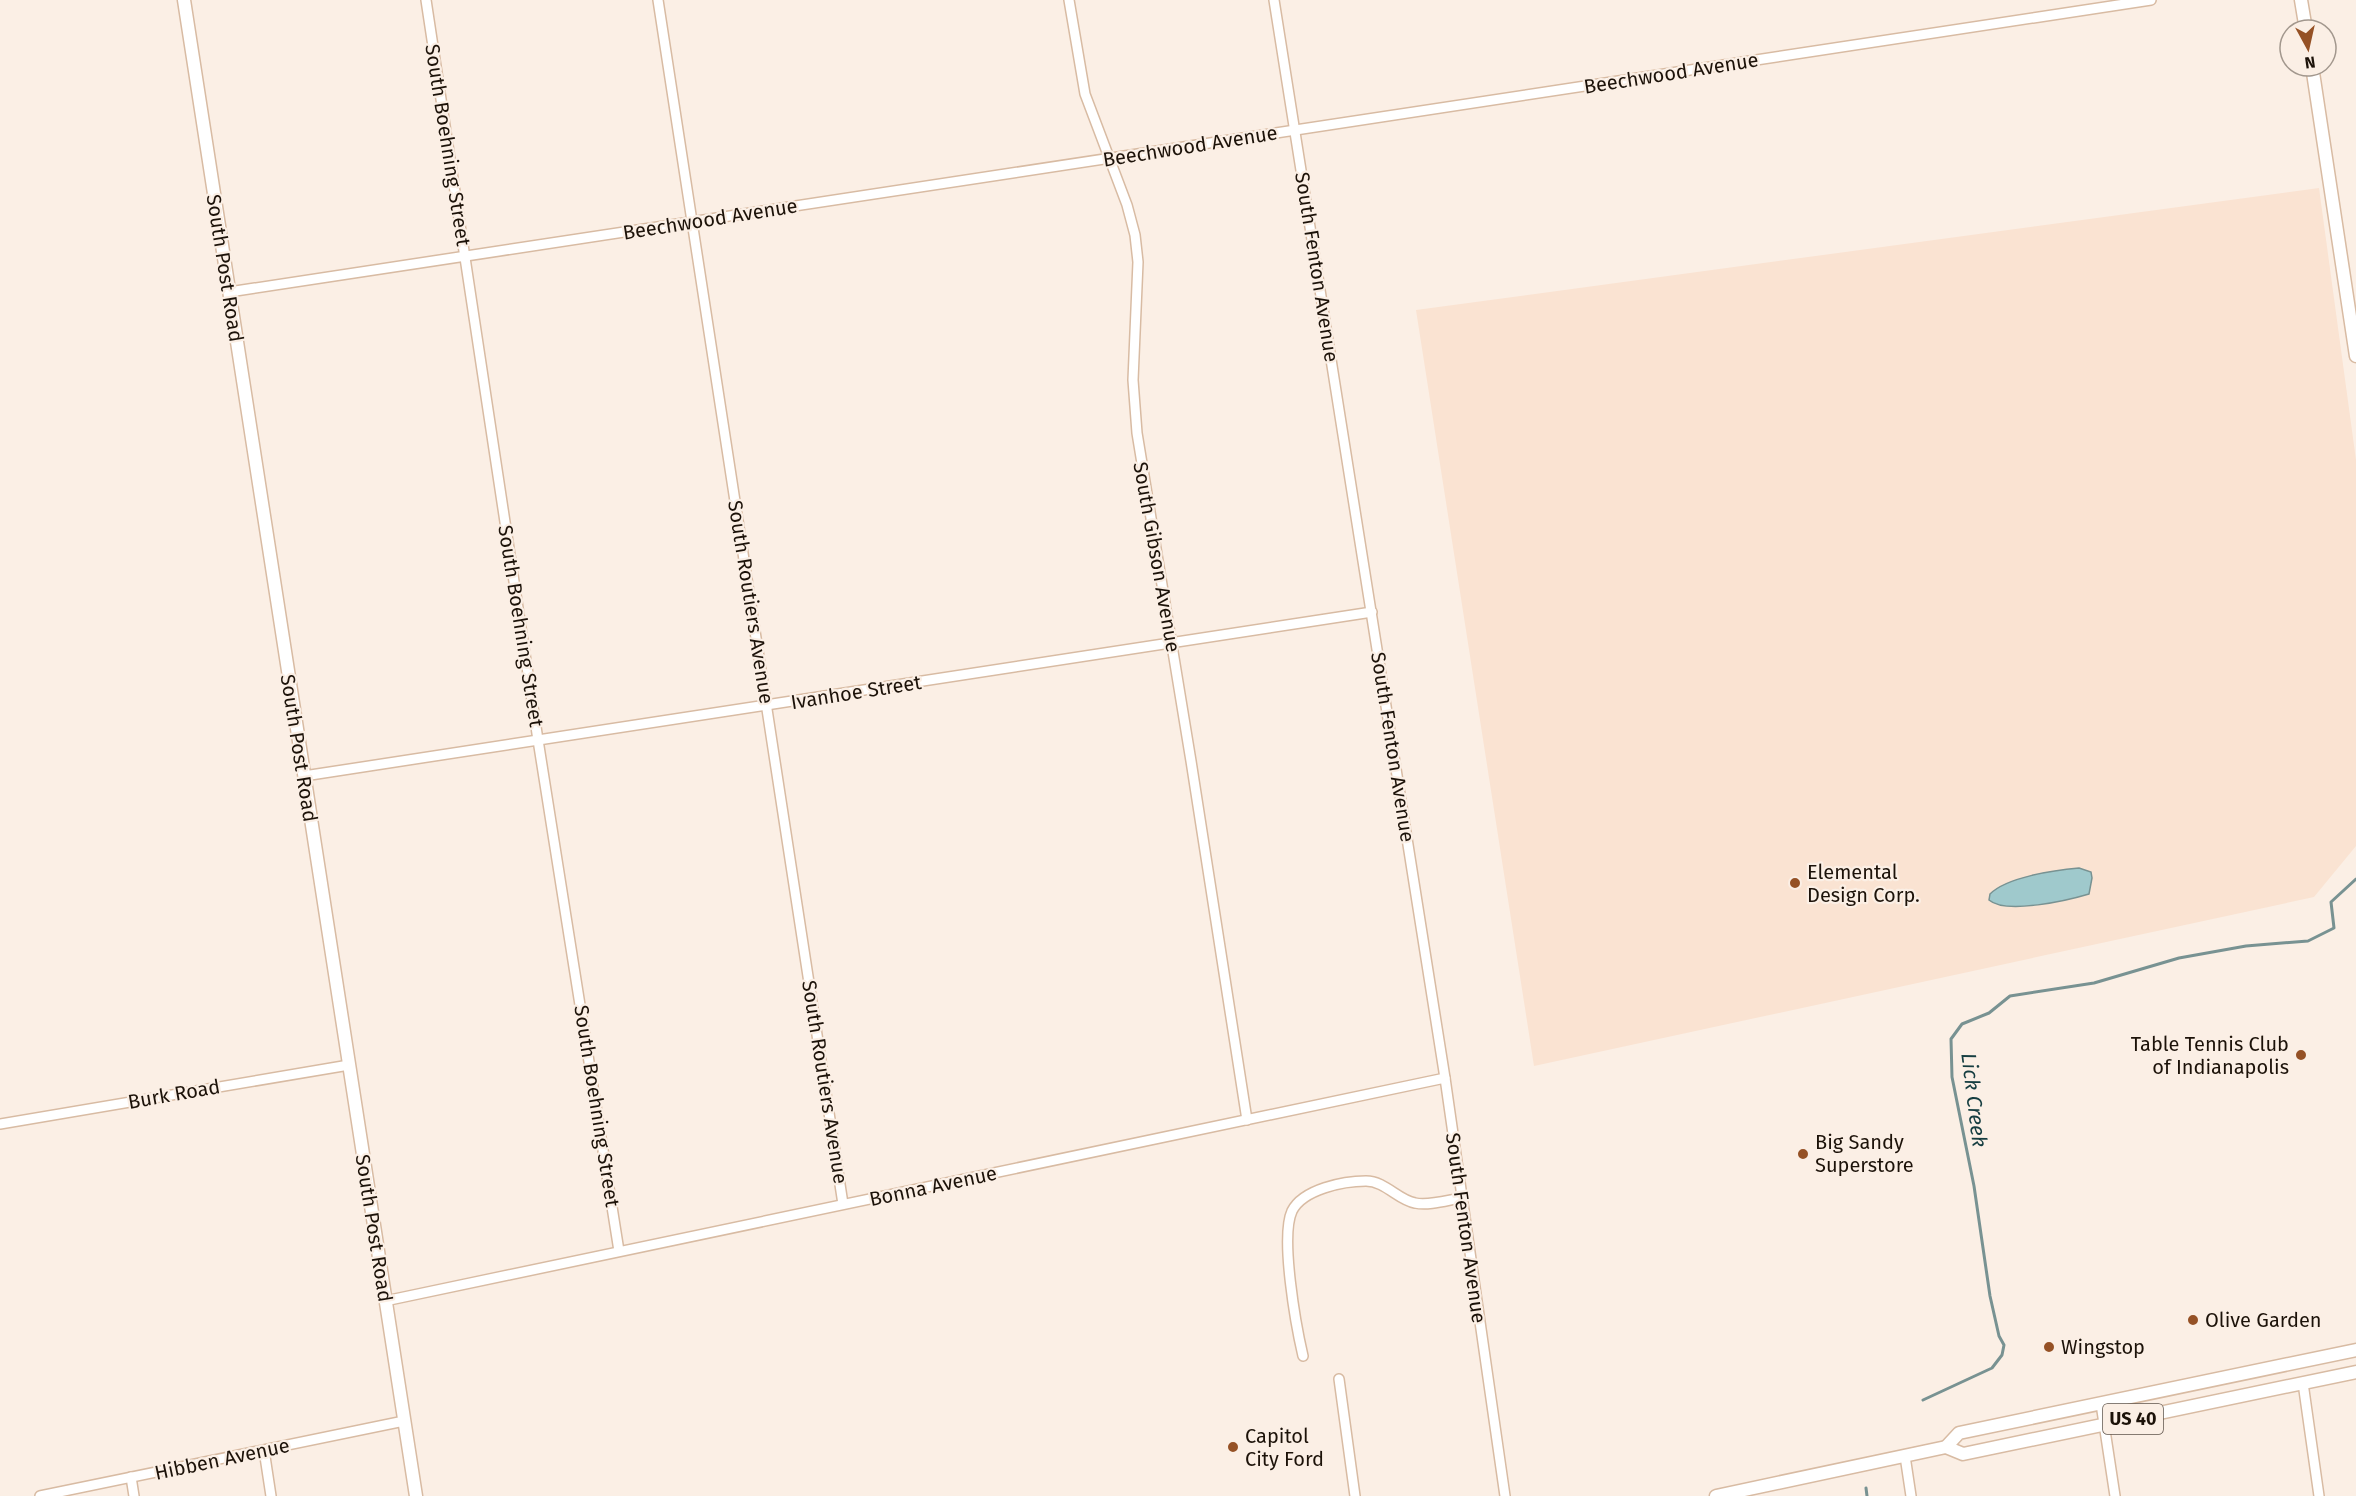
<svg xmlns="http://www.w3.org/2000/svg" width="2356" height="1496" font-family="'Fira Sans',sans-serif">
  <style>
    .built { fill: #fae3d2 }
    .water { fill: #9fc9cc; stroke: #789292; stroke-width: 1.5 }
    .lines { fill: none; stroke-linecap: round; stroke-linejoin: round }
    .stream { stroke: #789292; stroke-width: 3 }
    .minor-casing { stroke: #d8bba3; stroke-width: 12 }
    .major-casing { stroke: #d8bba3; stroke-width: 15 }
    .minor { stroke: #fff; stroke-width: 9 }
    .major { stroke: #fff; stroke-width: 12 }
    .poi-dot { fill: #955125; stroke: #fbefe5; stroke-width: 2 }
    .labels { text-anchor: middle; dominant-baseline: central; stroke-width: 4.5; stroke-linejoin: round; paint-order: stroke }
    .shield { fill: #fbefe5; stroke: #5f544b; stroke-width: 1.5 }
    .shield-label { font-size: 18px; font-weight: bold; fill: #1c1209 }
    .street-label { font-size: 20px; fill: #1c1209; stroke: #fbefe5 }
    .poi-label { font-size: 20px; fill: #1c1209; stroke: #fbefe5; text-anchor: start }
    .water-label { font-size: 21px; font-style: italic; fill: #153d40; stroke: #fbefe5 }
  </style>
  <rect width="100%" height="100%" fill="#fbefe5"/>
  <!-- built -->
  <polygon class="built" points="2319,188 2356,460 2356,846 2314,897 1534,1066 1416,310"/>
  <!-- water -->
  <path class="water" d="M2079,868L2091,872L2092,878L2089,894C2069,900 2006,915 1989,900L1990,894C2007,877 2055,870 2079,868Z"/>
  <g class="lines">
    <!-- stream -->
    <g class="stream">
      <polyline points="1923,1400 1992,1368 2002,1355 2004,1345 1999,1336 1990,1296 1974,1186 1952,1077 1951,1039 1962,1024 1989,1013 2010,996 2094,983 2179,958 2246,946 2308,941 2334,928 2331,902 2356,879"/>
      <polyline points="1866,1488 1867,1496"/>
    </g>
    <defs>
      <g id="minor">
        <polyline points="426,0 538,740 619,1251"/>
        <polyline points="658,0 843,1204"/>
        <polyline points="1069,0 1085,94 1127,205 1135,235 1138,262 1133,380 1137,433 1191,761 1247,1120"/>
        <polyline points="1274,0 1445,1078 1505,1496"/>
        <polyline points="229,292 2151,0"/>
        <polyline points="304,776 1372,612"/>
        <polyline points="0,1124 349,1065"/>
        <polyline points="385,1301 1445,1078"/>
        <path d="M1303,1356C1296,1326 1280,1237 1292,1211C1303,1189 1344,1181 1366,1181C1385,1181 1398,1200 1415,1203C1429,1206 1448,1200 1461,1198"/>
        <polyline points="1339,1379 1355,1496"/>
        <polyline points="2303,1383 2319,1496"/>
        <polyline points="2101,1404 2115,1496"/>
        <polyline points="264,1450 271,1496"/>
        <polyline points="1905,1456 1911,1496"/>
        <polyline points="131,1477 134,1496"/>
        <polyline points="40,1496 404,1421"/>
      </g>
      <g id="major">
        <polyline points="184,0 416,1496"/>
        <polyline points="2301,0 2306,30"/>
        <polyline points="2312,66 2356,356"/>
        <polyline points="1946,1447 1959,1433 2356,1350"/>
        <polyline points="1716,1496 1946,1447 1963,1454 2356,1372"/>
      </g>
    </defs>
    <!-- minor casing -->
    <use href="#minor" class="minor-casing"/>
    <!-- major casing -->
    <use href="#major" class="major-casing"/>
    <!-- minor -->
    <use href="#minor" class="minor"/>
    <!-- major -->
    <use href="#major" class="major"/>
  </g>
  <!-- markers -->
  <g class="poi-dot">
    <circle cx="1795" cy="883" r="6"/>
    <circle cx="2301" cy="1055" r="6"/>
    <circle cx="1803" cy="1154" r="6"/>
    <circle cx="2193" cy="1320" r="6"/>
    <circle cx="2049" cy="1347" r="6"/>
    <circle cx="1233" cy="1447" r="6"/>
  </g>
  <g class="labels">
    <!-- shield labels -->
    <rect class="shield" x="2103" y="1404" width="60" height="30" rx="4.5"/>
    <g class="shield-label">
      <text x="2133" y="1419">US 40</text>
    </g>
    <!-- street labels -->
    <g class="street-label">
      <text transform="translate(1671 73) rotate(-9)">Beechwood Avenue</text>
      <text transform="translate(448 145) rotate(81)">South Boehning Street</text>
      <text transform="translate(1190 146) rotate(-9)">Beechwood Avenue</text>
      <text transform="translate(710 219) rotate(-9)">Beechwood Avenue</text>
      <text transform="translate(1317 267) rotate(81)">South Fenton Avenue</text>
      <text transform="translate(225 268) rotate(81)">South Post Road</text>
      <text transform="translate(1157 557) rotate(80)">South Gibson Avenue</text>
      <text transform="translate(751 602) rotate(81)">South Routiers Avenue</text>
      <text transform="translate(521 626) rotate(81)">South Boehning Street</text>
      <text transform="translate(856 692) rotate(-9)">Ivanhoe Street</text>
      <text transform="translate(1393 747) rotate(81)">South Fenton Avenue</text>
      <text transform="translate(299 748) rotate(81)">South Post Road</text>
      <text transform="translate(825 1082) rotate(81)">South Routiers Avenue</text>
      <text transform="translate(174 1094) rotate(-10)">Burk Road</text>
      <text transform="translate(597 1106) rotate(81)">South Boehning Street</text>
      <text transform="translate(933 1186) rotate(-12)">Bonna Avenue</text>
      <text transform="translate(374 1228) rotate(81)">South Post Road</text>
      <text transform="translate(1466 1228) rotate(82)">South Fenton Avenue</text>
      <text transform="translate(222 1459) rotate(-12)">Hibben Avenue</text>
    </g>
    <!-- poi labels -->
    <g class="poi-label">
      <text x="1807" y="872">Elemental<tspan x="1807" dy="23">Design Corp.</tspan></text>
      <text x="2289" y="1044" text-anchor="end">Table Tennis Club<tspan x="2289" dy="23">of Indianapolis</tspan></text>
      <text x="1815" y="1142">Big Sandy<tspan x="1815" dy="23">Superstore</tspan></text>
      <text x="2205" y="1320">Olive Garden</text>
      <text x="2061" y="1347">Wingstop</text>
      <text x="1245" y="1436">Capitol<tspan x="1245" dy="23">City Ford</tspan></text>
    </g>
    <!-- water labels -->
    <g class="water-label">
      <text transform="translate(1974 1100) rotate(83)">Lick Creek</text>
    </g>
  </g>
  <!-- north arrow -->
  <g transform="translate(2308 48) rotate(172)"><circle r="28" fill="#fbefe5" stroke="#a2978d" stroke-width="1.5"/>
  <path d="M0-4.5L10 22L0 15L-10 22Z" fill="#955125"/>
  <text y="-9" font-size="16" font-weight="bold" text-anchor="middle" fill="#1c1209">N</text>
  </g>
</svg>
